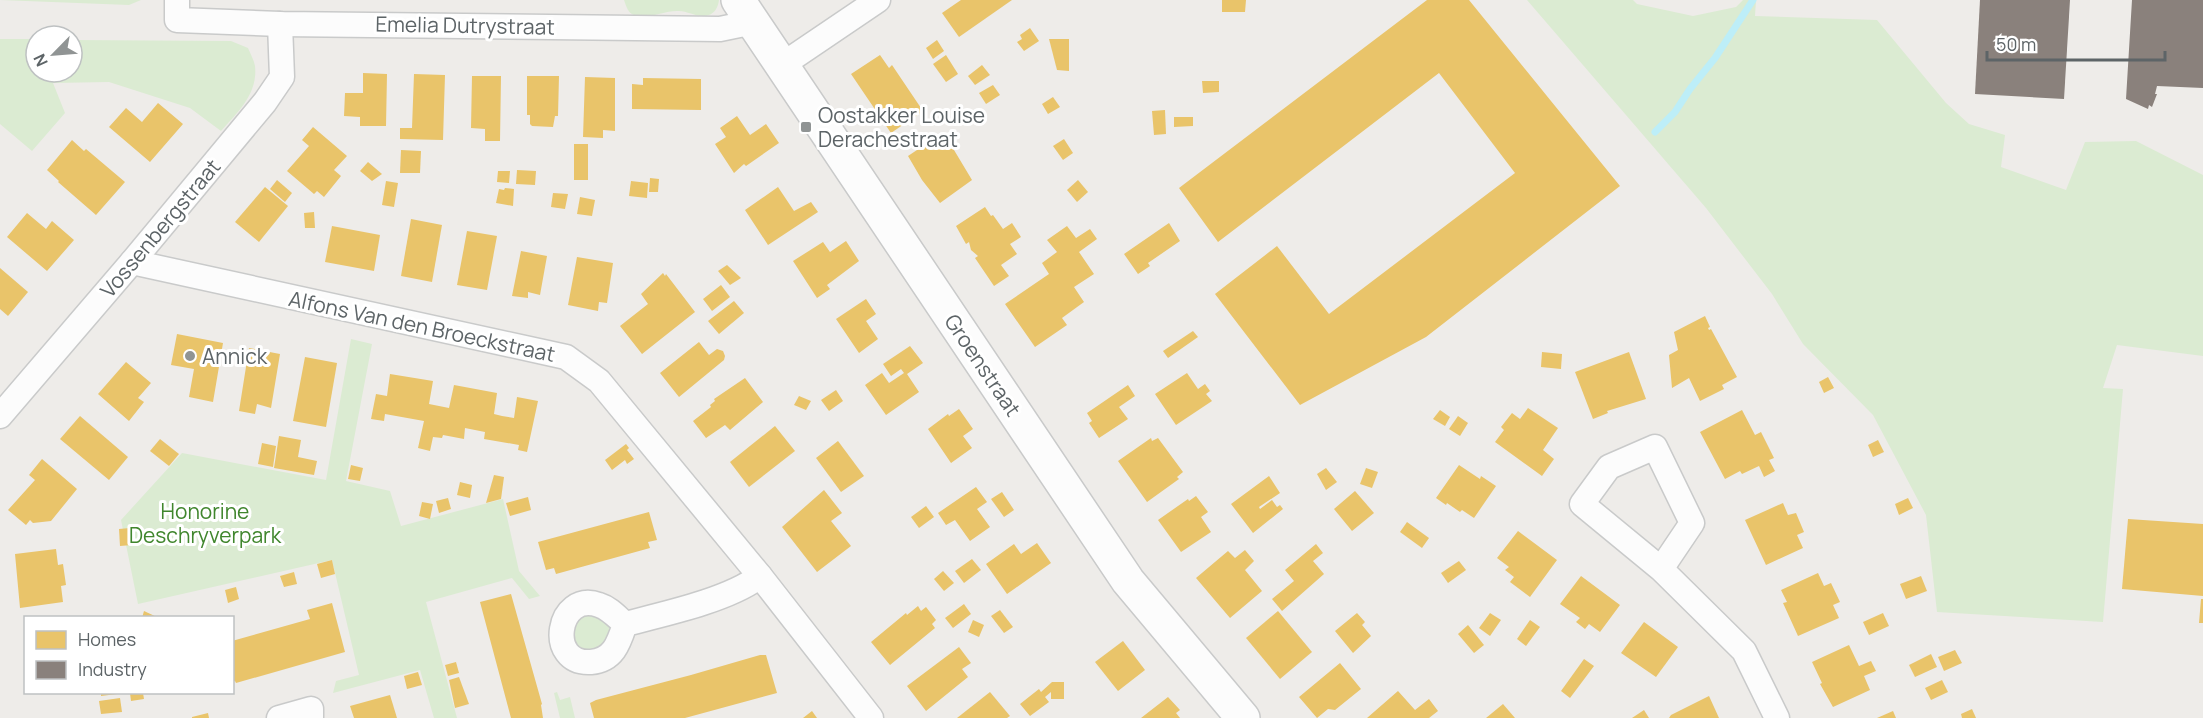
<svg xmlns="http://www.w3.org/2000/svg" width="2203" height="718" font-family="Manrope,sans-serif">
  <style>
    .green { fill: #dbebd2 }
    .homes { fill: #e9c46a }
    .industry { fill: #8a817c }
    .lines { fill: none; stroke-linecap: round; stroke-linejoin: round }
    .stream { stroke: #bdeef8; stroke-width: 7 }
    .street-casing { stroke: #c9caca; stroke-width: 27 }
    .secondary-casing { stroke: #c9caca; stroke-width: 36 }
    .street { stroke: #fcfcfc; stroke-width: 24 }
    .secondary { stroke: #fcfcfc; stroke-width: 33 }
    .poi-dot { fill: #909494; stroke: #fff; stroke-width: 2 }
    .labels { text-anchor: middle; dominant-baseline: central; stroke-width: 6; stroke-linejoin: round; paint-order: stroke }
    .street-label { font-size: 21px; fill: #5d6467; stroke: #fff }
    .poi-label { font-size: 21px; fill: #5d6467; stroke: #fff; text-anchor: start }
    .park-label { font-size: 21px; fill: #40862d; stroke: #fff }
  </style>
  <rect width="100%" height="100%" fill="#eeece9"/>
  <!-- green -->
  <g class="green">
    <polygon points="0,0 141,0 129,5"/>
    <path d="M624,0H719C718,8 714,15 705,16C696,17 686,10 677,11C663,11 647,20 634,15C628,13 626,6 624,0Z"/>
    <polygon points="1527,0 1633,0 1637,4 1693,16 1736,7 1743,0 1756,0 1755,16 1877,20 1946,103 1969,124 2005,135 2001,167 2066,190 2085,142 2136,141 2203,175 2203,356 2117,345 2103,388 2123,389 2103,622 1937,612 1926,515 1873,415 1803,344 1772,294 1706,208"/>
    <path d="M0,39H36V72H72V40L231,41L248,48C250,53 254,60 255,66C258,94 238,112 221,131L190,108L109,82L53,83L65,113L32,151L0,124Z"/>
    <polygon points="351,339 372,344 346,481 390,491 401,526 503,499 519,571 540,596 529,599 512,578 426,602 457,718 434,718 420,670 333,693 336,681 359,675 332,560 138,604 121,520 182,453 326,480"/>
    <path d="M584,613L606,619C612,631 609,637 603,649L588,653L574,646L571,623Z"/>
    <polygon points="557,692 560,700 570,697 575,718 560,718 554,693"/>
  </g>
  <!-- homes -->
  <g class="homes">
    <polygon points="961,0 1012,0 959,37 942,13"/>
    <polygon points="1222,0 1246,0 1245,12 1222,12"/>
    <polygon points="1427,0 1469,0 1620,186 1426,337 1300,405 1215,294 1277,246 1329,314 1515,173 1439,73 1218,242 1179,188"/>
    <polygon points="1030,28 1039,41 1024,51 1017,42 1022,39 1020,35"/>
    <polygon points="1049,39 1069,39 1069,71 1057,70"/>
    <polygon points="937,40 944,51 933,59 926,48"/>
    <polygon points="880,55 889,68 892,65 923,111 891,133 851,74"/>
    <polygon points="946,55 958,74 946,82 933,64"/>
    <polygon points="982,65 990,75 975,85 968,76"/>
    <polygon points="363,73 387,74 386,126 360,126 360,117 344,116 345,93 363,93"/>
    <polygon points="414,74 445,75 443,140 400,139 400,128 412,128"/>
    <polygon points="472,76 501,76 500,141 485,141 485,129 471,128"/>
    <polygon points="527,76 559,76 558,116 555,116 553,127 532,126 530,124 530,115 527,115"/>
    <polygon points="585,77 615,78 615,131 603,130 603,138 583,137"/>
    <polygon points="643,78 701,79 701,110 632,109 632,84 643,85"/>
    <polygon points="1202,81 1219,81 1219,92 1203,93"/>
    <polygon points="993,85 1000,95 986,104 979,93"/>
    <polygon points="1053,97 1060,107 1048,114 1042,104"/>
    <polygon points="158,103 183,124 150,162 109,127 126,108 142,122"/>
    <polygon points="1165,110 1166,134 1154,135 1152,111"/>
    <polygon points="737,116 750,135 766,124 779,143 746,166 744,164 734,173 715,144 726,137 720,128"/>
    <polygon points="1174,117 1193,117 1193,126 1174,127"/>
    <polygon points="313,127 347,156 334,170 341,176 324,197 317,191 314,194 287,171 309,146 302,140"/>
    <polygon points="941,134 949,146 951,145 972,180 940,203 922,180 908,156"/>
    <polygon points="1064,139 1073,153 1063,160 1053,146"/>
    <polygon points="72,140 84,151 86,149 125,182 96,215 58,182 59,181 47,170"/>
    <rect x="574" y="144" width="14" height="36"/>
    <polygon points="401,150 421,151 420,173 400,173"/>
    <polygon points="368,162 382,174 372,181 360,171"/>
    <polygon points="517,170 536,171 535,185 516,184"/>
    <polygon points="498,171 510,171 509,183 497,182"/>
    <polygon points="650,178 659,179 658,192 649,192"/>
    <polygon points="277,180 292,193 285,202 270,189"/>
    <polygon points="1078,180 1088,192 1077,202 1067,190"/>
    <polygon points="386,181 398,183 394,207 382,205"/>
    <polygon points="631,181 648,183 647,198 629,196"/>
    <polygon points="265,187 288,206 259,242 235,222"/>
    <polygon points="778,187 794,211 811,202 818,212 768,245 745,210"/>
    <polygon points="505,188 514,189 513,206 496,203 499,189 504,190"/>
    <polygon points="553,193 568,194 565,209 551,207"/>
    <polygon points="580,197 595,200 592,216 577,214"/>
    <polygon points="985,207 991,216 993,215 1003,229 1012,223 1021,237 1010,244 1017,254 1001,265 1009,276 994,286 975,258 978,256 971,250 969,242 966,244 956,226"/>
    <polygon points="314,212 315,228 305,228 304,213"/>
    <polygon points="27,213 46,229 52,221 74,240 47,271 7,237"/>
    <polygon points="411,219 442,225 432,282 401,276"/>
    <polygon points="1169,223 1180,241 1148,263 1150,266 1138,274 1124,254"/>
    <polygon points="332,226 380,235 374,271 325,262"/>
    <polygon points="1067,226 1076,238 1090,229 1097,239 1079,252 1094,274 1074,287 1084,302 1062,318 1067,325 1035,347 1005,304 1049,274 1042,263 1057,252 1047,240"/>
    <polygon points="467,231 497,236 487,290 457,285"/>
    <polygon points="846,241 859,261 827,285 830,289 817,298 793,261 823,242 830,252"/>
    <polygon points="521,251 547,256 540,295 528,292 528,298 512,296"/>
    <polygon points="577,257 613,263 607,303 599,302 598,311 568,305"/>
    <polygon points="727,265 741,278 730,285 718,271"/>
    <polygon points="0,268 28,292 8,316 0,309"/>
    <polygon points="663,273 665,276 666,274 695,312 642,354 620,326 648,304 641,294"/>
    <polygon points="721,285 730,297 712,311 703,299"/>
    <polygon points="866,299 876,314 866,321 878,339 859,353 836,319"/>
    <polygon points="734,301 744,313 719,334 708,321"/>
    <polygon points="1705,316 1710,327 1708,328 1709,330 1711,329 1737,377 1722,385 1724,389 1700,401 1689,378 1672,388 1669,355 1678,350 1674,332"/>
    <polygon points="1193,331 1198,337 1168,358 1163,351"/>
    <polygon points="177,334 223,343 213,402 189,397 194,369 171,365"/>
    <polygon points="699,342 709,355 717,349 723,351 725,356 724,360 679,397 660,373"/>
    <polygon points="910,346 923,363 907,374 919,392 886,415 865,385 882,373 889,383 904,373 901,369 891,376 883,364"/>
    <polygon points="249,348 280,354 271,408 257,404 255,414 239,411"/>
    <polygon points="1542,352 1562,354 1561,369 1541,367"/>
    <polygon points="1629,352 1646,399 1607,411 1608,413 1593,419 1575,372"/>
    <polygon points="305,357 337,363 326,427 293,421"/>
    <polygon points="126,362 151,383 138,398 144,402 129,421 98,394"/>
    <polygon points="1187,373 1198,389 1205,384 1210,391 1206,394 1212,401 1176,425 1155,394"/>
    <polygon points="390,374 433,381 429,404 449,408 454,385 497,393 494,414 502,416 514,418 517,397 538,401 527,452 518,450 519,445 484,439 485,432 465,428 464,439 443,435 442,438 433,437 430,451 418,448 424,421 385,414 384,421 371,419 376,394 387,396"/>
    <polygon points="1828,377 1834,388 1824,393 1819,382"/>
    <polygon points="745,378 763,402 730,430 725,425 706,438 693,421 711,407 710,405 715,401 714,399"/>
    <polygon points="1128,385 1135,396 1119,407 1128,419 1099,438 1089,423 1092,421 1087,413"/>
    <polygon points="836,390 843,401 829,411 821,400"/>
    <polygon points="799,396 811,401 806,410 794,405"/>
    <polygon points="1528,408 1558,428 1543,450 1554,459 1542,476 1495,442 1504,430 1501,427 1512,413 1520,419"/>
    <polygon points="959,409 973,429 963,436 972,448 951,463 928,429 948,414 949,416"/>
    <polygon points="1440,410 1450,417 1445,426 1433,419"/>
    <polygon points="1742,410 1755,435 1761,432 1774,458 1769,460 1775,471 1764,477 1759,466 1742,474 1740,471 1725,479 1700,432"/>
    <polygon points="80,416 128,457 109,480 60,439"/>
    <polygon points="1458,416 1468,423 1460,436 1449,429"/>
    <polygon points="775,426 795,451 749,487 730,462"/>
    <polygon points="279,436 301,440 298,457 317,461 314,475 274,468"/>
    <polygon points="1151,438 1152,441 1158,438 1183,472 1177,477 1179,479 1147,502 1118,461"/>
    <polygon points="160,439 179,454 169,466 150,451"/>
    <polygon points="1878,440 1884,452 1873,457 1868,445"/>
    <polygon points="838,441 864,476 841,492 816,458"/>
    <polygon points="262,443 276,446 273,467 258,464"/>
    <polygon points="626,444 629,448 627,450 634,459 627,464 625,460 612,470 605,460"/>
    <polygon points="42,459 77,489 51,521 33,523 30,520 26,525 8,510 35,480 29,475"/>
    <polygon points="351,465 363,468 360,481 348,479"/>
    <polygon points="1459,465 1480,479 1481,476 1496,486 1474,518 1462,510 1460,512 1447,503 1446,505 1436,498"/>
    <polygon points="1326,468 1337,482 1326,490 1317,474"/>
    <polygon points="1366,468 1378,472 1372,488 1360,484"/>
    <polygon points="494,475 504,477 501,499 486,503"/>
    <polygon points="1269,476 1280,493 1259,507 1260,509 1272,500 1277,507 1280,505 1283,509 1253,533 1231,504"/>
    <polygon points="460,482 472,485 470,498 457,495"/>
    <polygon points="976,487 987,502 977,509 990,527 970,541 955,520 946,525 938,513"/>
    <polygon points="824,490 842,513 831,521 851,546 817,572 782,527"/>
    <polygon points="1355,491 1374,513 1352,531 1334,509"/>
    <polygon points="1002,492 1014,510 1004,517 991,499"/>
    <polygon points="1196,496 1208,512 1201,517 1211,532 1181,552 1158,520 1188,499 1189,501"/>
    <polygon points="528,497 531,510 510,516 506,503"/>
    <polygon points="448,498 451,509 439,513 436,501"/>
    <polygon points="1908,498 1913,508 1899,515 1895,504"/>
    <polygon points="422,502 433,504 430,519 419,516"/>
    <polygon points="1783,503 1788,515 1796,513 1804,532 1797,535 1803,548 1766,565 1745,520"/>
    <polygon points="926,506 934,517 919,528 911,517"/>
    <polygon points="649,512 657,540 648,542 650,548 556,574 554,568 546,570 538,542"/>
    <polygon points="2128,519 2203,524 2203,596 2122,589"/>
    <polygon points="1407,522 1429,538 1422,548 1400,532"/>
    <polygon points="130,528 132,545 120,546 119,529"/>
    <polygon points="1518,531 1557,560 1530,597 1510,582 1514,577 1505,570 1509,567 1497,558"/>
    <polygon points="1037,543 1051,563 1007,594 986,564 1014,544 1021,554"/>
    <polygon points="1316,544 1323,553 1313,561 1324,574 1282,611 1272,599 1294,581 1285,570"/>
    <polygon points="56,549 58,565 63,564 66,585 61,586 63,602 20,608 15,554"/>
    <polygon points="1245,550 1254,561 1245,570 1262,591 1230,618 1196,578 1228,551 1235,558"/>
    <polygon points="972,559 981,570 964,583 955,571"/>
    <polygon points="332,560 335,574 321,578 317,564"/>
    <polygon points="1459,561 1466,570 1448,583 1441,573"/>
    <polygon points="943,571 954,583 944,591 934,579"/>
    <polygon points="294,572 297,584 284,587 280,576"/>
    <polygon points="1818,573 1824,586 1831,583 1840,602 1833,605 1839,618 1798,636 1783,603 1787,602 1781,590"/>
    <polygon points="1581,576 1620,605 1600,632 1589,624 1585,629 1576,622 1580,618 1560,604"/>
    <polygon points="1921,576 1927,591 1906,599 1900,584"/>
    <polygon points="236,587 239,599 228,603 225,590"/>
    <polygon points="511,594 542,704 541,705 543,718 511,718 480,602"/>
    <polygon points="2201,599 2203,599 2203,623 2199,623"/>
    <polygon points="332,603 345,652 236,683 235,681 232,682 232,641 310,619 307,610"/>
    <polygon points="964,604 971,614 953,628 945,618"/>
    <polygon points="918,606 921,611 926,607 936,620 932,624 935,628 890,665 871,642 906,613 907,615"/>
    <polygon points="1000,610 1013,627 1004,633 991,616"/>
    <polygon points="144,611 159,618 142,618"/>
    <polygon points="1278,611 1312,652 1280,679 1246,638"/>
    <polygon points="1357,613 1365,622 1362,625 1371,636 1353,653 1335,631"/>
    <polygon points="1490,613 1501,620 1490,636 1479,628"/>
    <polygon points="1883,613 1889,626 1869,635 1863,622"/>
    <polygon points="973,620 984,625 979,637 968,632"/>
    <polygon points="1530,620 1540,627 1526,646 1517,639"/>
    <polygon points="1644,622 1678,647 1656,677 1621,653"/>
    <polygon points="1468,625 1484,645 1474,653 1458,634"/>
    <polygon points="1123,641 1145,670 1118,691 1095,662"/>
    <polygon points="1849,645 1859,666 1871,661 1876,671 1864,676 1870,690 1833,707 1820,684 1822,683 1812,662"/>
    <polygon points="959,647 971,663 962,669 968,677 926,711 907,686"/>
    <polygon points="1955,650 1962,663 1944,671 1938,657"/>
    <polygon points="1931,654 1937,667 1915,677 1909,665"/>
    <polygon points="760,655 766,655 777,693 685,718 594,718 590,703 596,700 691,675"/>
    <polygon points="1584,659 1594,666 1570,698 1561,691"/>
    <polygon points="456,662 459,673 448,676 445,665"/>
    <polygon points="1340,663 1361,689 1335,710 1328,709 1317,718 1299,697"/>
    <polygon points="418,672 422,685 407,689 404,676"/>
    <polygon points="459,677 469,704 455,708 449,680"/>
    <polygon points="1942,680 1948,692 1931,700 1925,688"/>
    <polygon points="1052,682 1064,682 1064,699 1051,699 1051,692 1045,697 1049,702 1030,716 1020,704 1039,689 1041,692"/>
    <polygon points="1398,691 1415,710 1429,699 1438,711 1429,718 1367,718"/>
    <polygon points="990,692 1010,716 1007,718 957,718"/>
    <polygon points="101,693 117,693 117,694 101,696"/>
    <polygon points="130,693 143,693 144,699 131,701"/>
    <polygon points="390,695 397,718 354,718 350,706"/>
    <polygon points="1709,696 1719,718 1669,718 1671,715"/>
    <polygon points="1168,697 1180,710 1176,713 1180,718 1141,718"/>
    <polygon points="120,698 122,712 101,714 99,701"/>
    <polygon points="1503,704 1515,718 1486,718"/>
    <polygon points="1972,709 1976,718 1962,718 1961,714"/>
    <polygon points="1644,710 1649,718 1632,718"/>
    <polygon points="812,711 817,718 803,718"/>
    <polygon points="1893,711 1896,718 1877,718"/>
    <polygon points="208,713 209,718 192,718 192,717"/>
  </g>
  <!-- industry -->
  <g class="industry">
    <polygon points="1980,0 2070,0 2064,99 1975,94"/>
    <polygon points="2132,0 2203,0 2203,88 2157,86 2155,94 2157,94 2152,107 2149,105 2148,109 2126,99"/>
  </g>
  <g class="lines">
    <!-- stream -->
    <polyline class="stream" points="1655,132 1675,112 1690,89 1715,58 1753,0"/>
    <defs>
      <g id="street">
        <polyline points="177,0 177,20 280,24 720,29 754,22"/>
        <polyline points="782,65 878,0"/>
        <polyline points="132,262 566,357 599,381 760,576 871,718"/>
        <polyline points="0,416 132,262 265,102 282,77 280,24"/>
        <polyline points="1661,569 1692,523 1655,447 1609,467 1582,504 1661,569 1744,651 1777,718"/>
        <path d="M625,624C619,642 614,660 591,662C545,665 557,590 599,605C609,608 617,617 625,624C664,614 729,600 760,576"/>
        <polyline points="279,718 311,709 311,718"/>
      </g>
      <polyline id="secondary" points="738,0 1128,581 1243,718"/>
    </defs>
    <!-- street casing -->
    <use href="#street" class="street-casing"/>
    <!-- secondary casing -->
    <use href="#secondary" class="secondary-casing"/>
    <!-- street -->
    <use href="#street" class="street"/>
    <!-- secondary -->
    <use href="#secondary" class="secondary"/>
  </g>
  <!-- markers -->
  <g class="poi-dot">
    <rect x="800" y="121" width="12" height="12" rx="3"/>
    <circle cx="190" cy="356" r="6"/>
  </g>
  <g class="labels">
    <!-- street labels -->
    <g class="street-label">
      <text transform="translate(465 25) rotate(1)">Emelia Dutrystraat</text>
      <text transform="translate(160 228) rotate(-50)">Vossenbergstraat</text>
      <text transform="translate(422 326) rotate(12)">Alfons Van den Broeckstraat</text>
      <text transform="translate(983 365) rotate(56)">Groenstraat</text>
    </g>
    <!-- poi labels -->
    <g class="poi-label">
      <text x="818" y="115">Oostakker Louise<tspan x="818" dy="24">Derachestraat</tspan></text>
      <text x="202" y="356">Annick</text>
    </g>
    <!-- park labels -->
    <g class="park-label">
      <text x="205" y="511">Honorine<tspan x="205" dy="24">Deschryverpark</tspan></text>
    </g>
  </g>
  <!-- legend -->
  <rect x="24" y="616" width="210" height="78" fill="#ffffff" stroke="#bec1c2" stroke-width="1.5"/>
  <rect x="36" y="631" width="30" height="18" fill="#e9c46a" stroke="#bec1c2" stroke-width="1.5"/>
  <text x="78" y="646" font-size="18" fill="#5d6467">Homes</text>
  <rect x="36" y="661" width="30" height="18" fill="#8a817c" stroke="#bec1c2" stroke-width="1.5"/>
  <text x="78" y="676" font-size="18" fill="#5d6467">Industry</text>
  <!-- north arrow -->
  <g transform="translate(54 54) rotate(245)"><circle r="28" fill="#ffffff" stroke="#bec1c2" stroke-width="1.5"/>
  <path d="M0-4.5L10 22L0 15L-10 22Z" fill="#909494"/>
  <text y="-9" font-size="16" font-weight="bold" text-anchor="middle" fill="#5d6467">N</text>
  </g>
  <!-- scale -->
  <path d="M1987 51v9h178v-9" fill="none" stroke="#5d6467" stroke-width="3"/>
  <text x="1996" y="51" font-size="18" fill="#5d6467" stroke="#ffffff" stroke-width="4.5" paint-order="stroke">50 m</text>
</svg>
